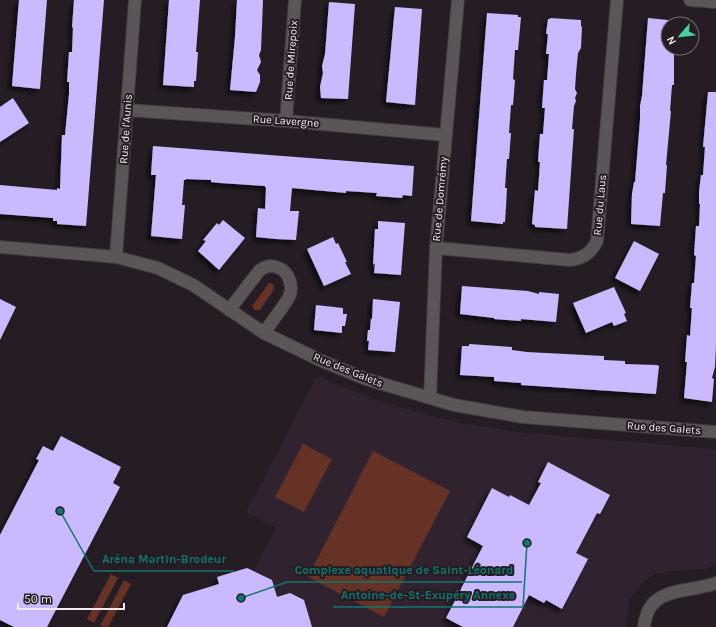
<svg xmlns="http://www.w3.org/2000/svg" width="716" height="627" font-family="Karla,sans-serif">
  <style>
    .built { fill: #30222f }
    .green { fill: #663225 }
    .building { fill: #cab9fe; filter: url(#shadow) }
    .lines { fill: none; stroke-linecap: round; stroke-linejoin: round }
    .street-casing { stroke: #413940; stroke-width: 14 }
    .street { stroke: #5c5557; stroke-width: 12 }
    .labels { text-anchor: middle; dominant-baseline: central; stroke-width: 4; stroke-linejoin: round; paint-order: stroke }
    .street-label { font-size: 11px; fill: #f0e9ef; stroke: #251c24 }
    .leader { fill: none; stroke: #0f766e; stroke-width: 1.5 }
    .callout-dot { fill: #0f766e; stroke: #251c24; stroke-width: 1.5 }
    .callout-label { font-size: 12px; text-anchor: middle; font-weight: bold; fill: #0f766e; stroke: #251c24; stroke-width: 4; stroke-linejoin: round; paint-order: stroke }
  </style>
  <defs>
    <filter id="shadow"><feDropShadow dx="-3.5" dy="3.5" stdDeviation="2" flood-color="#0009"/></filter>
  </defs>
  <rect width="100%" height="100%" fill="#251c24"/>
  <!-- built -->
  <polygon class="built" points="317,376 363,395 400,407 452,421 485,427 527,433 716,449 716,565 705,569 669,571 656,574 646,580 635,590 629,603 626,627 167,627 183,595 218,584 217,577 247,568 253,571 276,528 246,512"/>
  <!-- green -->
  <g class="green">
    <polygon points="269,283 273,284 274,289 260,310 254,310 252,306"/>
    <polygon points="303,444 332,459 304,512 275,497"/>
    <polygon points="373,451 450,491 384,617 308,577"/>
    <polygon points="111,574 118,578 94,623 87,619"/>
    <polygon points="124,580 131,584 108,627 100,626"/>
  </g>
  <!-- building -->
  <g class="building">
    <polygon points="19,0 47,0 40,89 12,86"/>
    <polygon points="74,0 104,0 86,226 57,224 57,221 53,221 53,218 0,214 0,185 57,190 57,188 60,189 62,135 65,135 69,94 69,82 67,82 69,52 72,52 73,28 72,27"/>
    <polygon points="169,0 200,0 196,52 198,52 197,66 196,81 194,81 194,87 163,85"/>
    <polygon points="237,0 263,0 261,50 259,55 261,62 257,70 260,75 260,82 256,92 230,90 235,37"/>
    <polygon points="329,2 355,4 348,99 321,98 320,87 323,73 322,66 325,54"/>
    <polygon points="395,7 422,9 415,105 386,102"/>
    <polygon points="487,13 518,15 518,17 521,17 518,50 515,50 513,79 515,80 513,105 511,105 509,133 511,133 509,159 507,159 505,188 507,188 506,207 505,222 503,222 503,224 471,221"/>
    <polygon points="550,18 581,20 581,26 582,27 581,48 578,53 576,74 575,89 577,93 575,98 576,101 574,106 572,129 574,129 567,229 535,227 535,225 532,224 535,190 538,191 540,162 538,162 540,134 543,134 545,108 542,108 544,80 547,80 549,54 546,54 548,34 546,34 548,19 550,19"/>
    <polygon points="648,18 668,20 668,48 674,48 674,85 672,85 670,111 671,111 666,165 667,165 665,193 663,193 660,226 631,224 632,194 634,182 635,182 640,120 640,106 642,96"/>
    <polygon points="708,92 716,92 716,346 715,367 712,378 714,379 712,402 684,398 687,362 685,362 687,335 690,336 692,308 690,308 692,283 694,283 696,256 694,255 696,226 699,226 700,204 699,204 699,192 701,175 703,175 705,147 703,147"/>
    <polygon points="13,98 29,123 0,142 0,107"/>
    <polygon points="153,146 414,166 412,196 403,195 402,198 376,196 377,193 346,191 346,193 292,188 290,211 299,211 296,240 276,239 256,237 258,208 265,209 266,188 265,187 265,186 220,183 211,182 211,180 186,179 186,180 184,180 182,205 185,205 182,239 151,236 156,175 151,175"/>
    <polygon points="223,220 245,238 219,270 198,251 206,241 203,240 217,223 219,225"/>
    <polygon points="378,221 405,223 401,275 374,273 375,263 373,265 375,229 378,229"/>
    <polygon points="333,237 336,244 338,243 347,262 345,262 351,274 324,286 307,249"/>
    <polygon points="634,241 659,254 640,291 615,278"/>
    <polygon points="462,286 528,291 539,294 539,292 559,294 556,322 521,319 521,321 494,319 494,318 460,314"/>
    <polygon points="614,287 626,313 624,314 627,321 614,326 612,322 586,333 573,303"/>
    <polygon points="0,299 16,307 0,340"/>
    <polygon points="373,299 400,302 395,352 368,350 369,341 367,341 368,330 370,330 371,318 372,320"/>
    <polygon points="316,305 343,308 343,314 347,314 345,326 342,326 342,333 314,330"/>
    <polygon points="469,344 512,347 512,350 527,352 604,356 604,360 625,361 625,364 657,365 659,366 656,394 521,385 521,383 494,381 494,377 460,375 462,346 469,346"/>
    <polygon points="61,436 121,467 113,483 120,487 47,627 14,627 0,620 0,535 39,460 36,459 43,446 53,451"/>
    <polygon points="548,462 610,495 600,514 597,513 576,553 588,559 562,609 546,600 544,603 529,595 513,627 463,627 446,618 483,546 467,537 492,488 509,497 510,495 529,505 541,483 538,482"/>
    <polygon points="247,568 272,580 277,597 290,593 304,600 312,627 167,627 183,595 219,584 217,577"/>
  </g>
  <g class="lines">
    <defs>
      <g id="street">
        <polyline points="690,0 716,2"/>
        <polyline points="127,110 286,121 445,135"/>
        <polyline points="286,121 295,0"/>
        <polyline points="0,247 116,257 158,268 193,285 264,333 324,362 366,379 454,405 523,417 716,432"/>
        <path d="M436,248L570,260C584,258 591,253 597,241L617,0"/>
        <polyline points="116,257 135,0"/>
        <path d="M229,310L259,271C266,266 271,264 279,268C289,272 294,287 289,297C282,309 272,321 264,333"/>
        <polyline points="430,398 436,248 458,0"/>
        <path d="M644,627C648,585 686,594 716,583"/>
      </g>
    </defs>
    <!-- street casing -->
    <use href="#street" class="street-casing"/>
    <!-- street -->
    <use href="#street" class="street"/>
  </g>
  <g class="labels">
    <!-- street labels -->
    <g class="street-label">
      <text transform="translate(291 60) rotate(-86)">Rue de Mirepoix</text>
      <text transform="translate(286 121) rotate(4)">Rue Lavergne</text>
      <text transform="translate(126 129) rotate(-86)">Rue de l'Aunis</text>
      <text transform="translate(440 199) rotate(-85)">Rue de Domrémy</text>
      <text transform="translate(600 205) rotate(-85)">Rue du Laus</text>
      <text transform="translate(348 370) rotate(22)">Rue des Galets</text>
      <text transform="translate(664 428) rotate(4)">Rue des Galets</text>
    </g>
  </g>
  <!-- callouts -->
  <path class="leader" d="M60 511L94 571H234M241 598L287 582H522M527 543L523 607H333"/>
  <g class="callout-dot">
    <circle cx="60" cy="511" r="4"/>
    <circle cx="241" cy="598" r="4"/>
    <circle cx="527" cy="543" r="4"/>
  </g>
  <g class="callout-label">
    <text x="164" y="563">Aréna Martin-Brodeur</text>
    <text x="404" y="574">Complexe aquatique de Saint-Léonard</text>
    <text x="428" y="599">Antoine-de-St-Exupéry Annexe</text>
  </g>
  <!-- north arrow -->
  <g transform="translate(680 36) rotate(242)"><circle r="19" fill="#251c24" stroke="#766e75"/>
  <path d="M0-3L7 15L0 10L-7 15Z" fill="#45d49f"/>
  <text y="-6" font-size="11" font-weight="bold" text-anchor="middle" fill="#f0e9ef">N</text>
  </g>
  <!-- scale -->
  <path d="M18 603v6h106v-6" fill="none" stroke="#f0e9ef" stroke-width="2"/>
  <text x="24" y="603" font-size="12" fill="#f0e9ef" stroke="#251c24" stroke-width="3" paint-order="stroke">50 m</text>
</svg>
